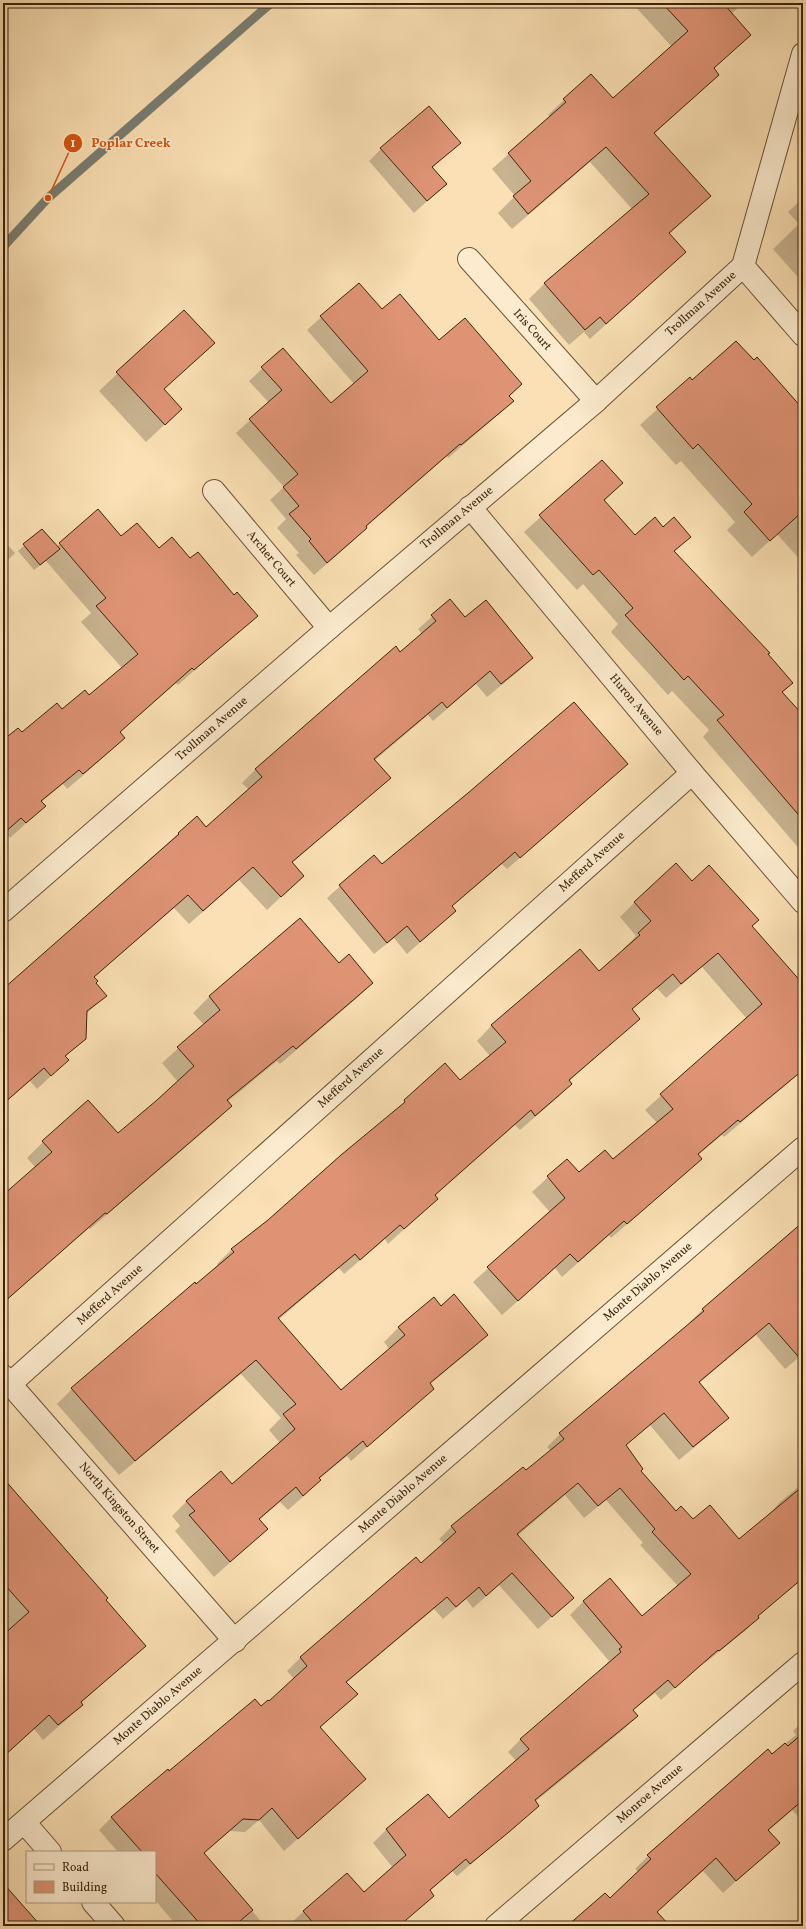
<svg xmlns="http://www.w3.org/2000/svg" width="806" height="1929" font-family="Vollkorn,serif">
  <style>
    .shadow { fill: #0003 }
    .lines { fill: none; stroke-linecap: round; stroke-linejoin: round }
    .stream { stroke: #797e72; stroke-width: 9 }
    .building { fill: #de9375; stroke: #3b230a }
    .minor-casing { stroke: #6b5234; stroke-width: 24 }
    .minor { stroke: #fcebce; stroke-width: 22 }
    .labels { text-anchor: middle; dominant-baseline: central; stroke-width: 3; stroke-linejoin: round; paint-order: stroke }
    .street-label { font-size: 12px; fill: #3b230a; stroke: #fcebce }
    .leader { fill: none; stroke: #d7540c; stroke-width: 1.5 }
    .callout-dot { fill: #d7540c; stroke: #fcebce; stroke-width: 1.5 }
    .mark-label { font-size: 12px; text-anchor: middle; font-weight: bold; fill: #fff }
    .callout-label { font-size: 13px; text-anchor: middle; font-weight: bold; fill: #d7540c; stroke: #fcebce; stroke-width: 3; stroke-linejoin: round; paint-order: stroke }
  </style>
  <rect width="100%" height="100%" fill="#fae0b4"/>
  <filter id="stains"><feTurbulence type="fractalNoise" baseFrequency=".005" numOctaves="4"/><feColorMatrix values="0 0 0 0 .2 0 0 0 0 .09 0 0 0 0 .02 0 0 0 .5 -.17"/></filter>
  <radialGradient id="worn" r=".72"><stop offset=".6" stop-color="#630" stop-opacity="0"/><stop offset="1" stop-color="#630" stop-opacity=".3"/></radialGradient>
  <!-- shadow -->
  <g class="shadow">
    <polygon points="635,3 732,3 737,9 731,14 750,35 713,69 718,75 654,134 710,196 669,234 685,252 590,339 584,332 569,345 529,299 545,283 632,209 590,162 512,229 498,213 515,196 492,169 550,117 548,115 564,100 613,100 672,47 633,4"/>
    <polygon points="460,142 432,168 446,184 414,213 369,161 381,149"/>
    <polygon points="803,198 803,283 773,249 799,224 788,212"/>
    <polygon points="358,284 382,311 439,341 512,401 499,414 448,458 447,456 366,527 353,541 314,575 296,555 299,553 277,528 286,519 270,500 284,487 236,433 269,403 249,381 283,349 331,404 354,384 307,330"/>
    <polygon points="184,311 213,343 163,390 181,409 146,442 99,391"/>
    <polygon points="757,359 803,409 803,563 777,534 752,557 727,530 735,522 681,461 676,465 640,425 690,379 692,381 754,362"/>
    <polygon points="602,461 622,483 604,501 635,536 663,528 689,537 674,552 792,683 782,693 803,725 803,853 703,737 709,730 672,691 668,695 611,632 618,624 583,584 577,590 524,532"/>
    <polygon points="42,530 56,547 60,544 121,538 190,560 256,616 178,685 176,683 119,733 124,738 86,773 67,789 63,784 41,802 45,806 10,838 6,833 3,835 3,741 22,733 89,696 122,668 81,622 91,613 46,561 34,570 18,551"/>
    <polygon points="3,540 15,553 3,565"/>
    <polygon points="803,581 803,594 797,587"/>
    <polygon points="450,601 465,618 532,658 519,671 487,697 476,684 433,721 428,715 374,761 389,778 292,863 303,876 267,910 239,880 189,924 174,908 93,978 95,983 106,996 86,1014 85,1038 65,1057 68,1060 37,1089 30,1081 3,1104 3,989 179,833 206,828 249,790 242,783 256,769 400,653 422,634 418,629"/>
    <polygon points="627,764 507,869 502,864 451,907 455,911 407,954 394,938 374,954 327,898 374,856 382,866"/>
    <polygon points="692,882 751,927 803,985 803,1069 787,1084 724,1137 722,1135 697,1156 700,1159 685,1174 611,1238 609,1235 562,1277 555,1268 502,1315 473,1282 550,1212 532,1192 567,1160 579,1174 613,1160 657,1123 645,1110 747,1019 702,967 666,998 657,988 631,1010 639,1019 569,1081 571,1084 556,1099 520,1130 515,1125 434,1196 437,1199 388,1244 385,1239 344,1274 339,1268 278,1320 341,1391 390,1350 384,1342 399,1327 441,1307 487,1335 471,1350 429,1385 433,1388 418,1403 351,1461 347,1456 319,1479 305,1495 288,1510 280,1502 259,1520 267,1529 214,1577 175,1531 180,1526 172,1516 187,1501 232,1485 280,1443 269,1430 281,1418 241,1374 119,1475 57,1404 72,1389 219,1267 217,1264 232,1249 269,1220 391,1115 445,1065 460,1082 490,1056 477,1041 492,1025 599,972 624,950 623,949 636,936 620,917 635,902"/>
    <polygon points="300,919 339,964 372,983 356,999 280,1064 277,1061 227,1102 231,1106 215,1122 90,1229 89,1228 3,1303 3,1197 36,1168 27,1158 43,1142 118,1135 178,1082 162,1063 204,1025 193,1013 209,997"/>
    <polygon points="803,1225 803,1354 785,1369 756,1335 698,1384 728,1418 715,1430 679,1460 650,1425 625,1446 640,1471 676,1512 739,1541 767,1517 779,1503 798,1487 803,1494 803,1578 757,1617 758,1618 745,1631 705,1663 704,1662 661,1700 655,1693 632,1711 637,1716 624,1729 535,1802 538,1805 525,1818 457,1876 452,1871 429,1891 433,1896 399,1926 287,1926 347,1874 364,1893 393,1868 373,1843 386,1830 427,1795 449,1820 516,1761 508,1752 521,1739 608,1664 607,1663 609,1661 570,1615 583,1602 610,1579 642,1617 678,1586 640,1545 643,1543 606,1500 584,1518 565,1495 517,1536 573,1598 538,1629 499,1585 473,1608 466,1599 443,1619 434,1609 346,1683 356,1694 320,1728 365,1779 284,1851 259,1820 245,1832 230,1831 203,1854 265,1926 177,1926 155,1900 155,1852 118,1852 99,1830 112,1817 269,1702 294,1679 287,1671 300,1658 416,1558 421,1565 444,1544 439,1539 452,1526 551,1451 547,1447 560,1434 690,1324 690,1322 702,1310"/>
    <polygon points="3,1478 145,1646 80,1703 81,1705 66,1720 43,1740 34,1729 3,1757"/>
    <polygon points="803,1721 803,1814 799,1817 792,1810 768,1831 765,1855 723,1893 703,1871 656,1912 663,1926 568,1926 610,1899 639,1872 635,1869 648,1856 693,1816 796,1735 793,1731"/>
  </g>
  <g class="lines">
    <!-- stream -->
    <polyline class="stream" points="3,247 48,198 271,3"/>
  </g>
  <!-- building -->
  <g class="building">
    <polygon points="662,3 723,3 751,35 714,68 719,75 654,133 711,196 669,233 686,252 606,324 600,317 585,330 544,283 649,194 606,147 528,214 513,196 531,181 508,153 566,102 563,99 591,74 613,98 688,31"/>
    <polygon points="429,106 461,143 432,167 447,184 427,201 380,148"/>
    <polygon points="359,283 382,309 400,294 439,340 465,318 522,384 509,396 514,401 461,445 460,444 366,526 367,528 327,563 309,541 311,539 289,514 299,506 283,487 298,474 249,419 282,390 261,367 283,348 331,403 368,371 320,316"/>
    <polygon points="184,310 215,343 164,389 182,409 165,425 116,372"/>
    <polygon points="736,341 754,360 757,357 803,409 803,511 770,541 744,512 752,504 698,444 693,449 656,407 690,377 692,380"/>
    <polygon points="602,460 623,483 604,500 635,535 655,517 663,527 674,517 691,537 674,551 770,653 768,654 793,683 782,692 803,715 803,820 717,720 724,715 688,676 684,680 625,615 633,608 599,570 593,575 539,515"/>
    <polygon points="98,509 121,536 137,523 159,548 172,537 190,558 198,552 234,595 237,592 258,616 194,670 192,668 120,732 125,738 103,757 83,774 79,770 41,801 46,806 26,823 21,818 3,834 3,740 18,728 22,732 57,703 62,709 85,690 89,695 138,654 96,606 106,598 59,543"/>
    <polygon points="42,529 60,549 40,565 23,544"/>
    <polygon points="450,599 465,617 486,600 533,658 501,684 490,671 447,708 442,702 374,759 391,778 292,862 304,876 281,897 253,867 203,911 188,895 94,977 98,981 96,983 107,996 87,1011 86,1039 65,1056 69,1060 51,1076 44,1068 3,1104 3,989 179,834 178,833 197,816 206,827 262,777 255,769 396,646 400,652 436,621 431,615"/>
    <polygon points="574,702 628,764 520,858 515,852 452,906 456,911 420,942 407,926 387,943 339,885 374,855 382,864 468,793"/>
    <polygon points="676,863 692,881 709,865 759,920 752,926 803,984 803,1070 740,1122 738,1120 698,1154 702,1159 627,1224 624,1221 578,1262 570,1254 518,1301 487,1267 565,1198 547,1176 567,1159 579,1172 605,1150 613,1159 673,1109 660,1094 762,1004 718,953 681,984 673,974 632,1009 640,1019 569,1080 572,1084 535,1116 531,1110 435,1195 438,1199 404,1229 400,1225 360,1260 355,1254 278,1318 341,1390 405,1335 398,1327 434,1297 441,1306 454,1294 488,1335 430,1383 434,1389 367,1447 363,1441 319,1478 321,1480 303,1496 296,1487 259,1519 268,1529 230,1562 189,1515 195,1511 186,1501 221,1471 232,1484 295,1429 283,1414 296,1404 256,1360 135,1461 71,1388 195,1282 196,1284 234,1252 231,1249 268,1220 341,1155 405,1102 404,1100 445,1063 460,1080 506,1042 491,1025 580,949 599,971 640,935 638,933 651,921 634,902"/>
    <polygon points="300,918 339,963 349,954 373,983 296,1049 293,1046 227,1100 232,1106 107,1214 105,1213 3,1303 3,1195 52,1152 42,1141 88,1100 118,1133 157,1100 194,1066 177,1047 220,1010 209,996"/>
    <polygon points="803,1222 803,1362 769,1323 699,1382 729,1418 693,1447 664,1413 626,1445 643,1469 641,1471 676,1511 681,1506 693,1519 710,1505 739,1539 803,1486 803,1578 758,1616 759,1618 719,1651 718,1650 675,1688 668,1680 633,1710 638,1716 535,1800 539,1806 509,1832 470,1864 466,1859 430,1890 434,1896 399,1926 316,1926 303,1911 347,1873 364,1892 406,1855 386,1829 428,1794 449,1818 529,1749 520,1739 621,1652 619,1649 622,1647 583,1601 610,1578 642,1616 691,1574 652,1532 655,1529 620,1488 598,1506 578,1483 517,1534 574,1598 552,1617 512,1573 486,1596 479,1587 456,1607 447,1597 346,1682 358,1694 320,1727 366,1779 298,1839 272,1808 259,1820 243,1819 204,1853 253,1910 234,1926 202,1926 155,1873 155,1852 142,1852 111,1817 168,1769 169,1771 255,1699 261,1706 268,1700 269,1701 307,1666 300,1657 416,1557 421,1563 456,1532 451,1526 523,1467 526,1470 564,1439 559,1433 704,1311 702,1309"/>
    <polygon points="3,1478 108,1598 106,1600 146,1646 81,1702 83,1705 58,1725 49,1715 3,1757 3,1635 29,1612 3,1583"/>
    <polygon points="803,1733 803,1800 768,1830 780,1843 736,1881 716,1858 657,1912 670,1926 567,1926 605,1893 610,1898 651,1859 647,1855 768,1749 772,1754 785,1743 788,1746"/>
    <polygon points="3,1883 41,1926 3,1926"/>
  </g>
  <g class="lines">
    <defs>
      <g id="minor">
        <polyline points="469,259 596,401"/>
        <polyline points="743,266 803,335"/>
        <polyline points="214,491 329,628"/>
        <polyline points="470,507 692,773 803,902"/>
        <polyline points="3,911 329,628 596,401 743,266 803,54"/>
        <polyline points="3,1376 235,1641"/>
        <polyline points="10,1384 692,773"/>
        <polyline points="24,1822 50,1852"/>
        <polyline points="3,1840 803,1148"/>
        <polyline points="93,1902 114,1926"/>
        <polyline points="496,1926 803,1663"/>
      </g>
    </defs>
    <!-- minor casing -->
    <use href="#minor" class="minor-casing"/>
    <!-- minor -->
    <use href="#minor" class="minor"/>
  </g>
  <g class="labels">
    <!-- street labels -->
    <g class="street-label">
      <text transform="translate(701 304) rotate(-42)">Trollman Avenue</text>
      <text transform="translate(532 330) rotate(48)">Iris Court</text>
      <text transform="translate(457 518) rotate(-40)">Trollman Avenue</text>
      <text transform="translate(271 559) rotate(50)">Archer Court</text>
      <text transform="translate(636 705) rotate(50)">Huron Avenue</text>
      <text transform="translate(212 729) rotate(-41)">Trollman Avenue</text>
      <text transform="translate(592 862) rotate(-42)">Mefferd Avenue</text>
      <text transform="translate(351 1078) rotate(-42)">Mefferd Avenue</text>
      <text transform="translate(648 1282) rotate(-41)">Monte Diablo Avenue</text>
      <text transform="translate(110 1295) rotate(-42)">Mefferd Avenue</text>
      <text transform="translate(403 1494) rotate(-41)">Monte Diablo Avenue</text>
      <text transform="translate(119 1508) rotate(49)">North Kingston Street</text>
      <text transform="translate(158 1706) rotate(-41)">Monte Diablo Avenue</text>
      <text transform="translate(650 1794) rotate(-41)">Monroe Avenue</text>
    </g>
  </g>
  <!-- callouts -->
  <path class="leader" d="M48 198L73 143"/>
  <g class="callout-dot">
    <circle cx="48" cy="198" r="4"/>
    <circle cx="73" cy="143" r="10"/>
  </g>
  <g class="mark-label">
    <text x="73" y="147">1</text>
  </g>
  <g class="callout-label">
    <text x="131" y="147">Poplar Creek</text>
  </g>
  <!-- margin -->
  <rect width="806" height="1929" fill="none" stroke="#fae0b4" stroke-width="16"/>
  <rect x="4" y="4" width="798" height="1921" fill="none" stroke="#3b230a" stroke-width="2"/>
  <rect x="8" y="8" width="790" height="1913" fill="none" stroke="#3b230a"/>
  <!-- legend -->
  <rect x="26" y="1851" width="130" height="52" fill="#fcebce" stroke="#af9b80"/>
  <rect x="34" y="1864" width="20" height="6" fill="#fcebce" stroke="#af9b80"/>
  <text x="62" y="1871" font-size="12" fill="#3b230a">Road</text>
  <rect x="34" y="1881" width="20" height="12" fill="#de9375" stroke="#af9b80"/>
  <text x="62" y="1891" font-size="12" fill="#3b230a">Building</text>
  <rect width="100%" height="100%" filter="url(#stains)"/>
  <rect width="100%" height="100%" fill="url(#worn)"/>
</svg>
